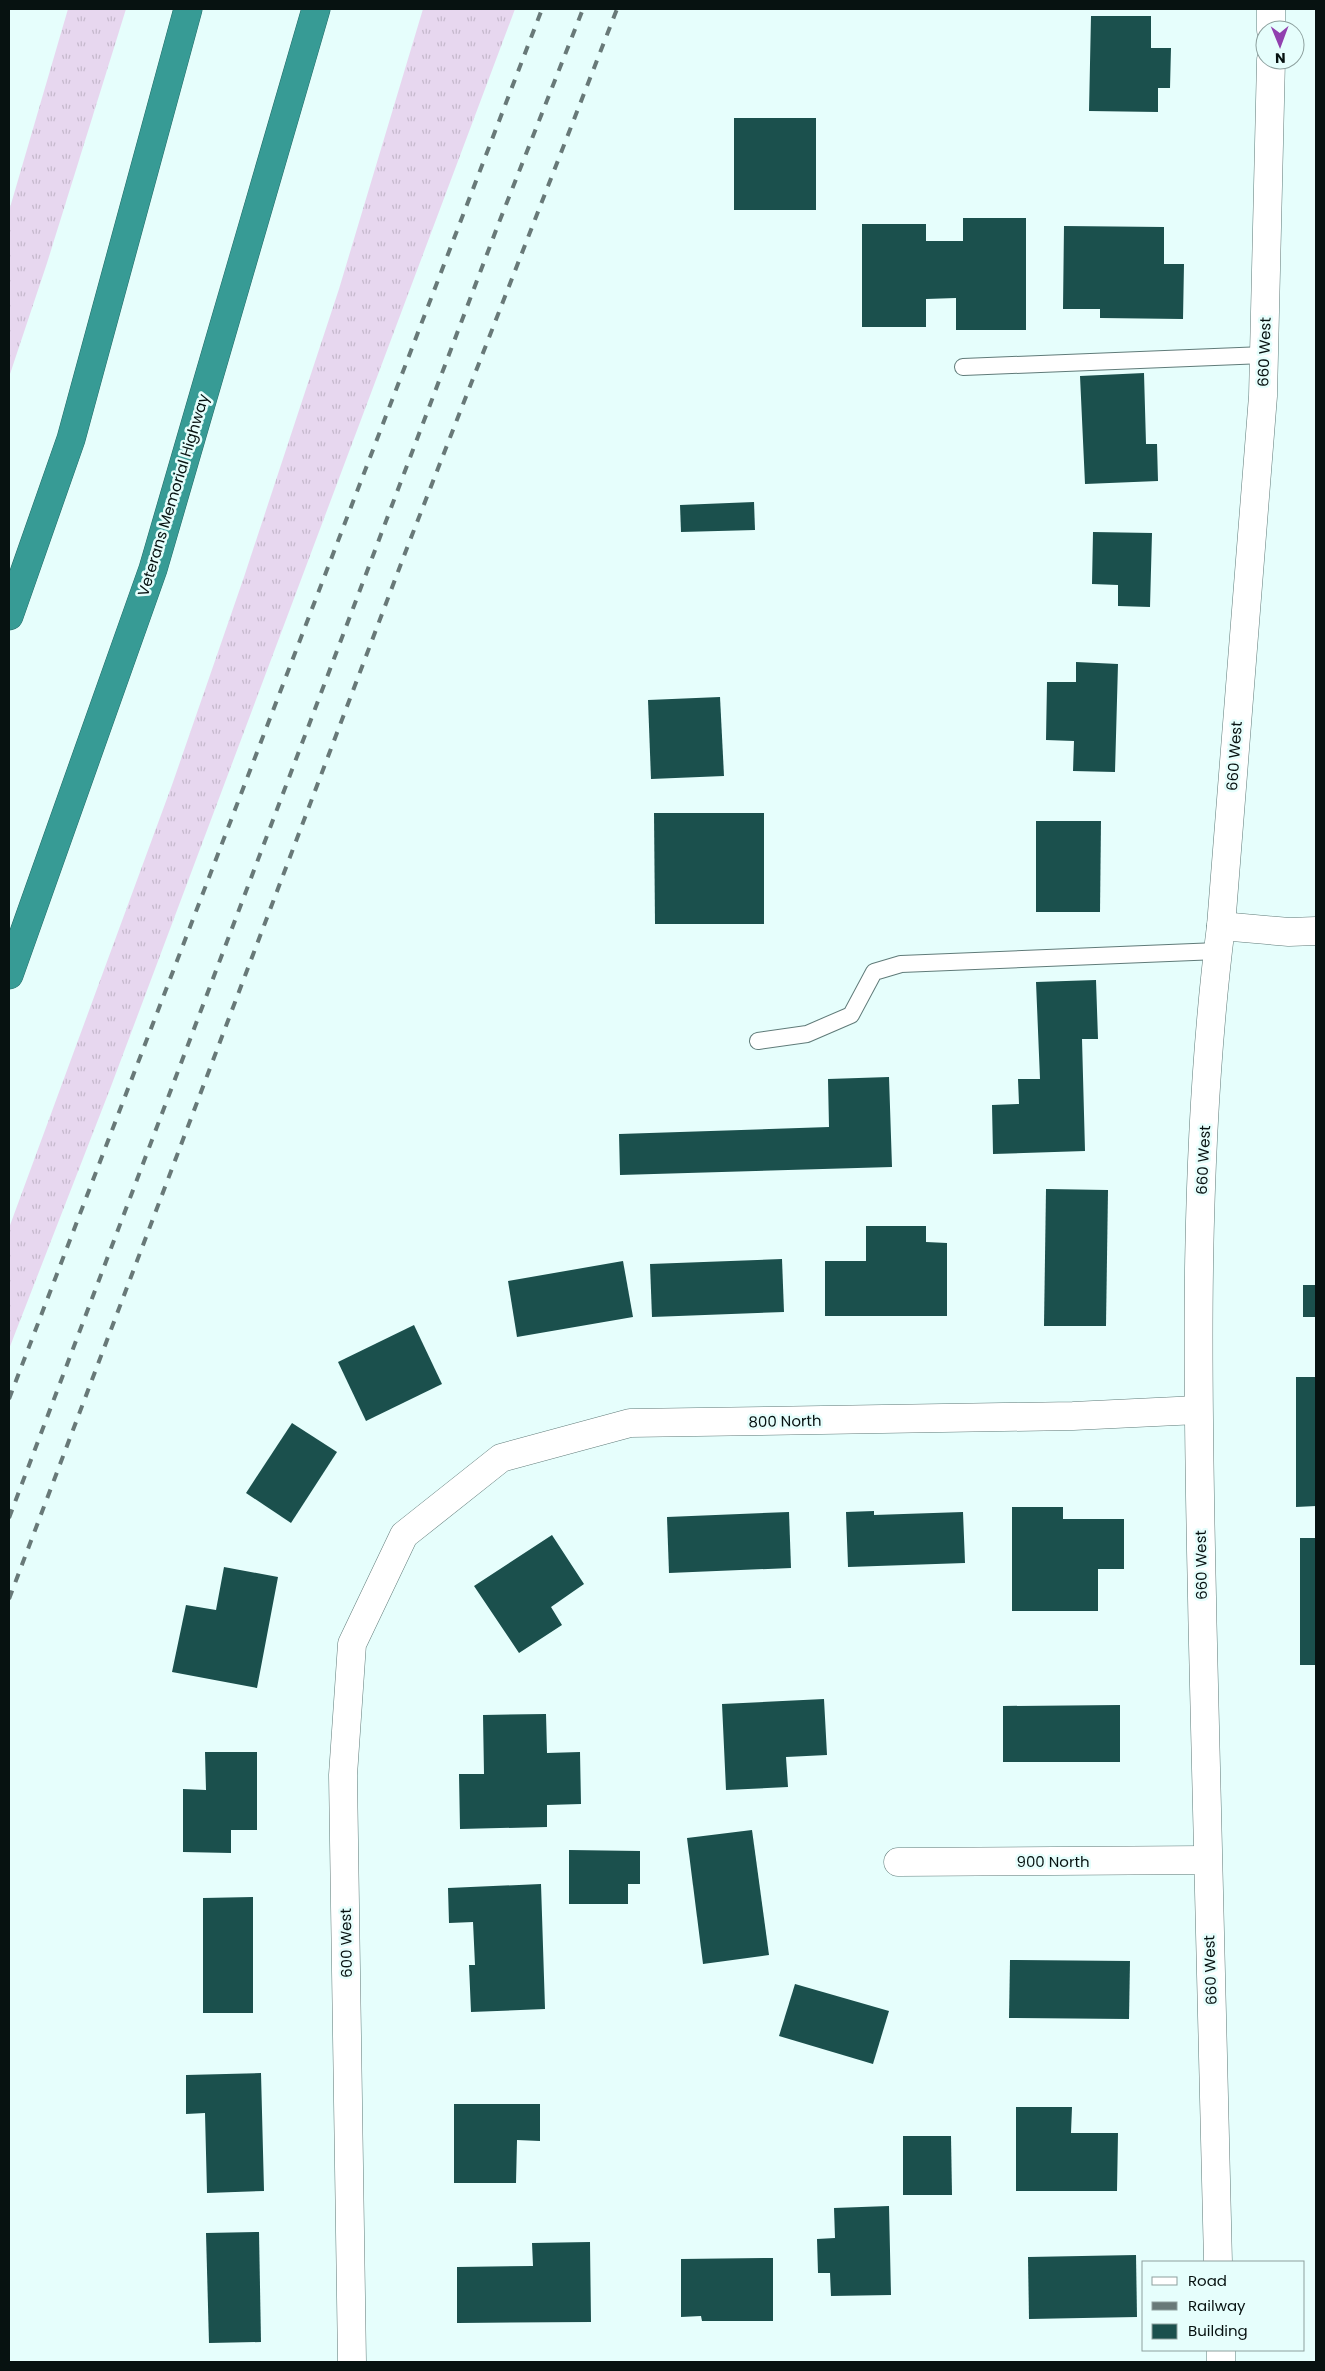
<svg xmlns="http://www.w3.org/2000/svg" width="1325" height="2371" font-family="Poppins,sans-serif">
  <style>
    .grass { fill: url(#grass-tufts) }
    .building { fill: #1b504d }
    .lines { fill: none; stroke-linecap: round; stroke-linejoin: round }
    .lane-casing { stroke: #607b79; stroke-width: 18 }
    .street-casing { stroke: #607b79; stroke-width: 29 }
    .highway-casing { stroke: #266b67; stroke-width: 29 }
    .lane { stroke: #fff; stroke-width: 16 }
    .street { stroke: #fff; stroke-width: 28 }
    .highway { stroke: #379b95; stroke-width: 28 }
    .rail { stroke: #687978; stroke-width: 4; stroke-dasharray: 9 9; stroke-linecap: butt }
    .labels { text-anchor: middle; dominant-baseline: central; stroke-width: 5; stroke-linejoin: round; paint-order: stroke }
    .street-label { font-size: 15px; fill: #071211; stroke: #e6fefc }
  </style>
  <defs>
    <pattern id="grass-tufts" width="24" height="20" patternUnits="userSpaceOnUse" patternTransform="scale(1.25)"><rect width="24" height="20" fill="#e7d7ef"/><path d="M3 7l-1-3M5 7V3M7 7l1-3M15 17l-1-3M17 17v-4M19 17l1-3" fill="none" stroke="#c5b8cc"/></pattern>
  </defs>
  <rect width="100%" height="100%" fill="#e6fefc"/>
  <!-- grass -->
  <g class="grass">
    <polygon points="68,9 126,9 47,263 9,377 9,211"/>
    <polygon points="423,9 515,9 110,1089 9,1349 9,1228 172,785 244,577 339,289"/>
  </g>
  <!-- building -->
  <g class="building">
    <polygon points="1091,16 1151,16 1151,48 1171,48 1170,88 1158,88 1158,112 1089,111"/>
    <rect x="734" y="118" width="82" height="92"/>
    <polygon points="963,218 1026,218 1026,330 956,330 956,298 926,299 926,327 862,327 862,224 926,224 926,241 963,241"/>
    <polygon points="1064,226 1164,227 1164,264 1184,264 1183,319 1100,318 1100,309 1063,309"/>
    <polygon points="1144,373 1146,444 1157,444 1158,481 1085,484 1080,376"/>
    <polygon points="754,502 755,530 681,532 680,505"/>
    <polygon points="1093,532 1152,533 1150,607 1118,606 1118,585 1092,584"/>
    <polygon points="1076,662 1118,664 1115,772 1073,771 1074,741 1046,740 1047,682 1076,682"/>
    <polygon points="720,697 724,776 651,779 648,700"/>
    <polygon points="654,813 764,813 764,924 655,924"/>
    <polygon points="1036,821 1101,821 1100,912 1036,912"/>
    <polygon points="1096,980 1098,1039 1082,1039 1085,1151 993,1154 992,1105 1019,1104 1018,1079 1040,1079 1036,982"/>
    <polygon points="889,1077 892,1167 620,1175 619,1134 829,1127 828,1079"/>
    <polygon points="1046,1189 1108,1190 1106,1326 1044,1326"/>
    <polygon points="866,1226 926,1226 926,1242 947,1243 947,1316 825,1316 825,1261 866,1261"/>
    <polygon points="782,1259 784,1312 652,1317 650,1264"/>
    <polygon points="623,1261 633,1317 517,1337 508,1281"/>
    <rect x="1303" y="1285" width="13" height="32"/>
    <polygon points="414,1325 442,1384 366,1421 338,1362"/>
    <polygon points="1296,1377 1316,1377 1316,1506 1296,1507"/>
    <polygon points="292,1423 337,1452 291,1523 246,1493"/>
    <polygon points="1012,1507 1063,1507 1063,1519 1124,1519 1124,1569 1098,1569 1098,1611 1012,1611"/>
    <polygon points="874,1511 874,1515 963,1512 965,1563 848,1567 846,1512"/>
    <polygon points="789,1512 791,1568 669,1573 667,1517"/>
    <polygon points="552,1535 584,1584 551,1607 562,1625 519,1653 474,1586"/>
    <rect x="1300" y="1538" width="16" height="127"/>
    <polygon points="224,1567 278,1577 257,1688 172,1672 186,1605 216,1610"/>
    <polygon points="824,1699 827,1755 786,1757 788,1787 726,1790 722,1704"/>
    <polygon points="1120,1705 1120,1762 1003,1762 1003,1706"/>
    <polygon points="546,1714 547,1753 580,1752 581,1804 547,1805 547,1827 460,1829 459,1774 484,1774 483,1715"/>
    <polygon points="205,1752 257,1752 257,1830 231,1830 231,1853 183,1852 183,1789 206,1790"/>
    <polygon points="752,1830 769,1955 703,1964 687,1838"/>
    <polygon points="569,1850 640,1851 640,1884 628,1884 628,1904 569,1904"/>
    <polygon points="541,1884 545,2009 471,2012 469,1965 475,1965 473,1922 449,1923 448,1888"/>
    <polygon points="253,1897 253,2013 203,2013 203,1898"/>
    <polygon points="1010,1960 1130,1961 1129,2019 1009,2018"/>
    <polygon points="795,1984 889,2011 873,2064 779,2036"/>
    <polygon points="261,2073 264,2191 207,2193 205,2113 186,2114 186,2075"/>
    <polygon points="454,2104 540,2104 540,2141 517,2140 516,2183 454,2183"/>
    <polygon points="1016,2107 1072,2107 1071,2133 1118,2133 1117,2191 1016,2191"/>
    <polygon points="903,2136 951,2136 952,2195 903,2195"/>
    <polygon points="889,2206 891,2295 831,2296 830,2273 818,2273 817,2239 835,2238 834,2208"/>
    <polygon points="259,2232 261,2342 209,2343 206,2233"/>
    <polygon points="590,2242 591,2322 457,2323 457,2267 533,2266 532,2243"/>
    <polygon points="1136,2255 1137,2317 1029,2319 1028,2257"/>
    <polygon points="773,2258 773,2321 702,2321 701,2316 681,2317 681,2259"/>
  </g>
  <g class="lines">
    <defs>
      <g id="lane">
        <polyline points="963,367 1264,355"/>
        <polyline points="758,1041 807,1034 851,1015 874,972 901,964 1218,951"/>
      </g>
      <g id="street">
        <polyline points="1271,30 1271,9"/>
        <polyline points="1221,926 1289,932 1316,931"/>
        <polyline points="898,1862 1207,1860"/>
        <path d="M1218,2262C1212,2041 1206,1819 1202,1597C1197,1374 1193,1148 1221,926L1263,396L1271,60"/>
        <polyline points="1221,2350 1221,2362"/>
        <polyline points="352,2362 343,1775 352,1644 404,1535 501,1458 630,1423 1073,1416 1198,1410"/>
      </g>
      <g id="highway">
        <polyline points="9,616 71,439 188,9"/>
        <polyline points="9,975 153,569 316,9"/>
      </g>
    </defs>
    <!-- lane casing -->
    <use href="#lane" class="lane-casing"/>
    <!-- street casing -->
    <use href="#street" class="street-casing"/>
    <!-- highway casing -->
    <use href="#highway" class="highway-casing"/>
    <!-- lane -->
    <use href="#lane" class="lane"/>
    <!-- street -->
    <use href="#street" class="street"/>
    <!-- highway -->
    <use href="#highway" class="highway"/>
    <!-- rail -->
    <g class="rail">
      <polyline points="9,1399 542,9"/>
      <polyline points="9,1518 498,225 583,9"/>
      <polyline points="9,1599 407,548 617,9"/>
    </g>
  </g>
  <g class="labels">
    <!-- street labels -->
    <g class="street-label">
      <text transform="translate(1264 352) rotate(-88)">660 West</text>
      <text transform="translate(173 495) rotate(-73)">Veterans Memorial Highway</text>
      <text transform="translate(1234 756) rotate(-86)">660 West</text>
      <text transform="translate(1203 1160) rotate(-87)">660 West</text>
      <text transform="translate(785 1421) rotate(-1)">800 North</text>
      <text transform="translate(1201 1565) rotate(-91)">660 West</text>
      <text x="1053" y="1861">900 North</text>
      <text transform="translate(346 1943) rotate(-91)">600 West</text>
      <text transform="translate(1210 1970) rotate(-92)">660 West</text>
    </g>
  </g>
  <!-- border -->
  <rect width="1325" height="2371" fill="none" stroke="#071211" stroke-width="20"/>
  <!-- legend -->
  <rect x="1142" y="2261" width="162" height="90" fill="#e6fefc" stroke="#8da09e"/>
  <rect x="1152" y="2277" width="25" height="8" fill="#ffffff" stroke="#8da09e"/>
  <text x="1188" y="2286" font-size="15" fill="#071211">Road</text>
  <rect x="1152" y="2302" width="25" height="8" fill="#687978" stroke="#8da09e"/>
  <text x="1188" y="2311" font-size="15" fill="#071211">Railway</text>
  <rect x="1152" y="2324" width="25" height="15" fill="#1b504d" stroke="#8da09e"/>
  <text x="1188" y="2336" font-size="15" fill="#071211">Building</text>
  <!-- north arrow -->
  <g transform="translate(1280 45) rotate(179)"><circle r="24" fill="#e6fefc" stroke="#8da09e"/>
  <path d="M0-4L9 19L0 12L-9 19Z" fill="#9140af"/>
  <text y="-8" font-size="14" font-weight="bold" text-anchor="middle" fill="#071211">N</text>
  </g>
</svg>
